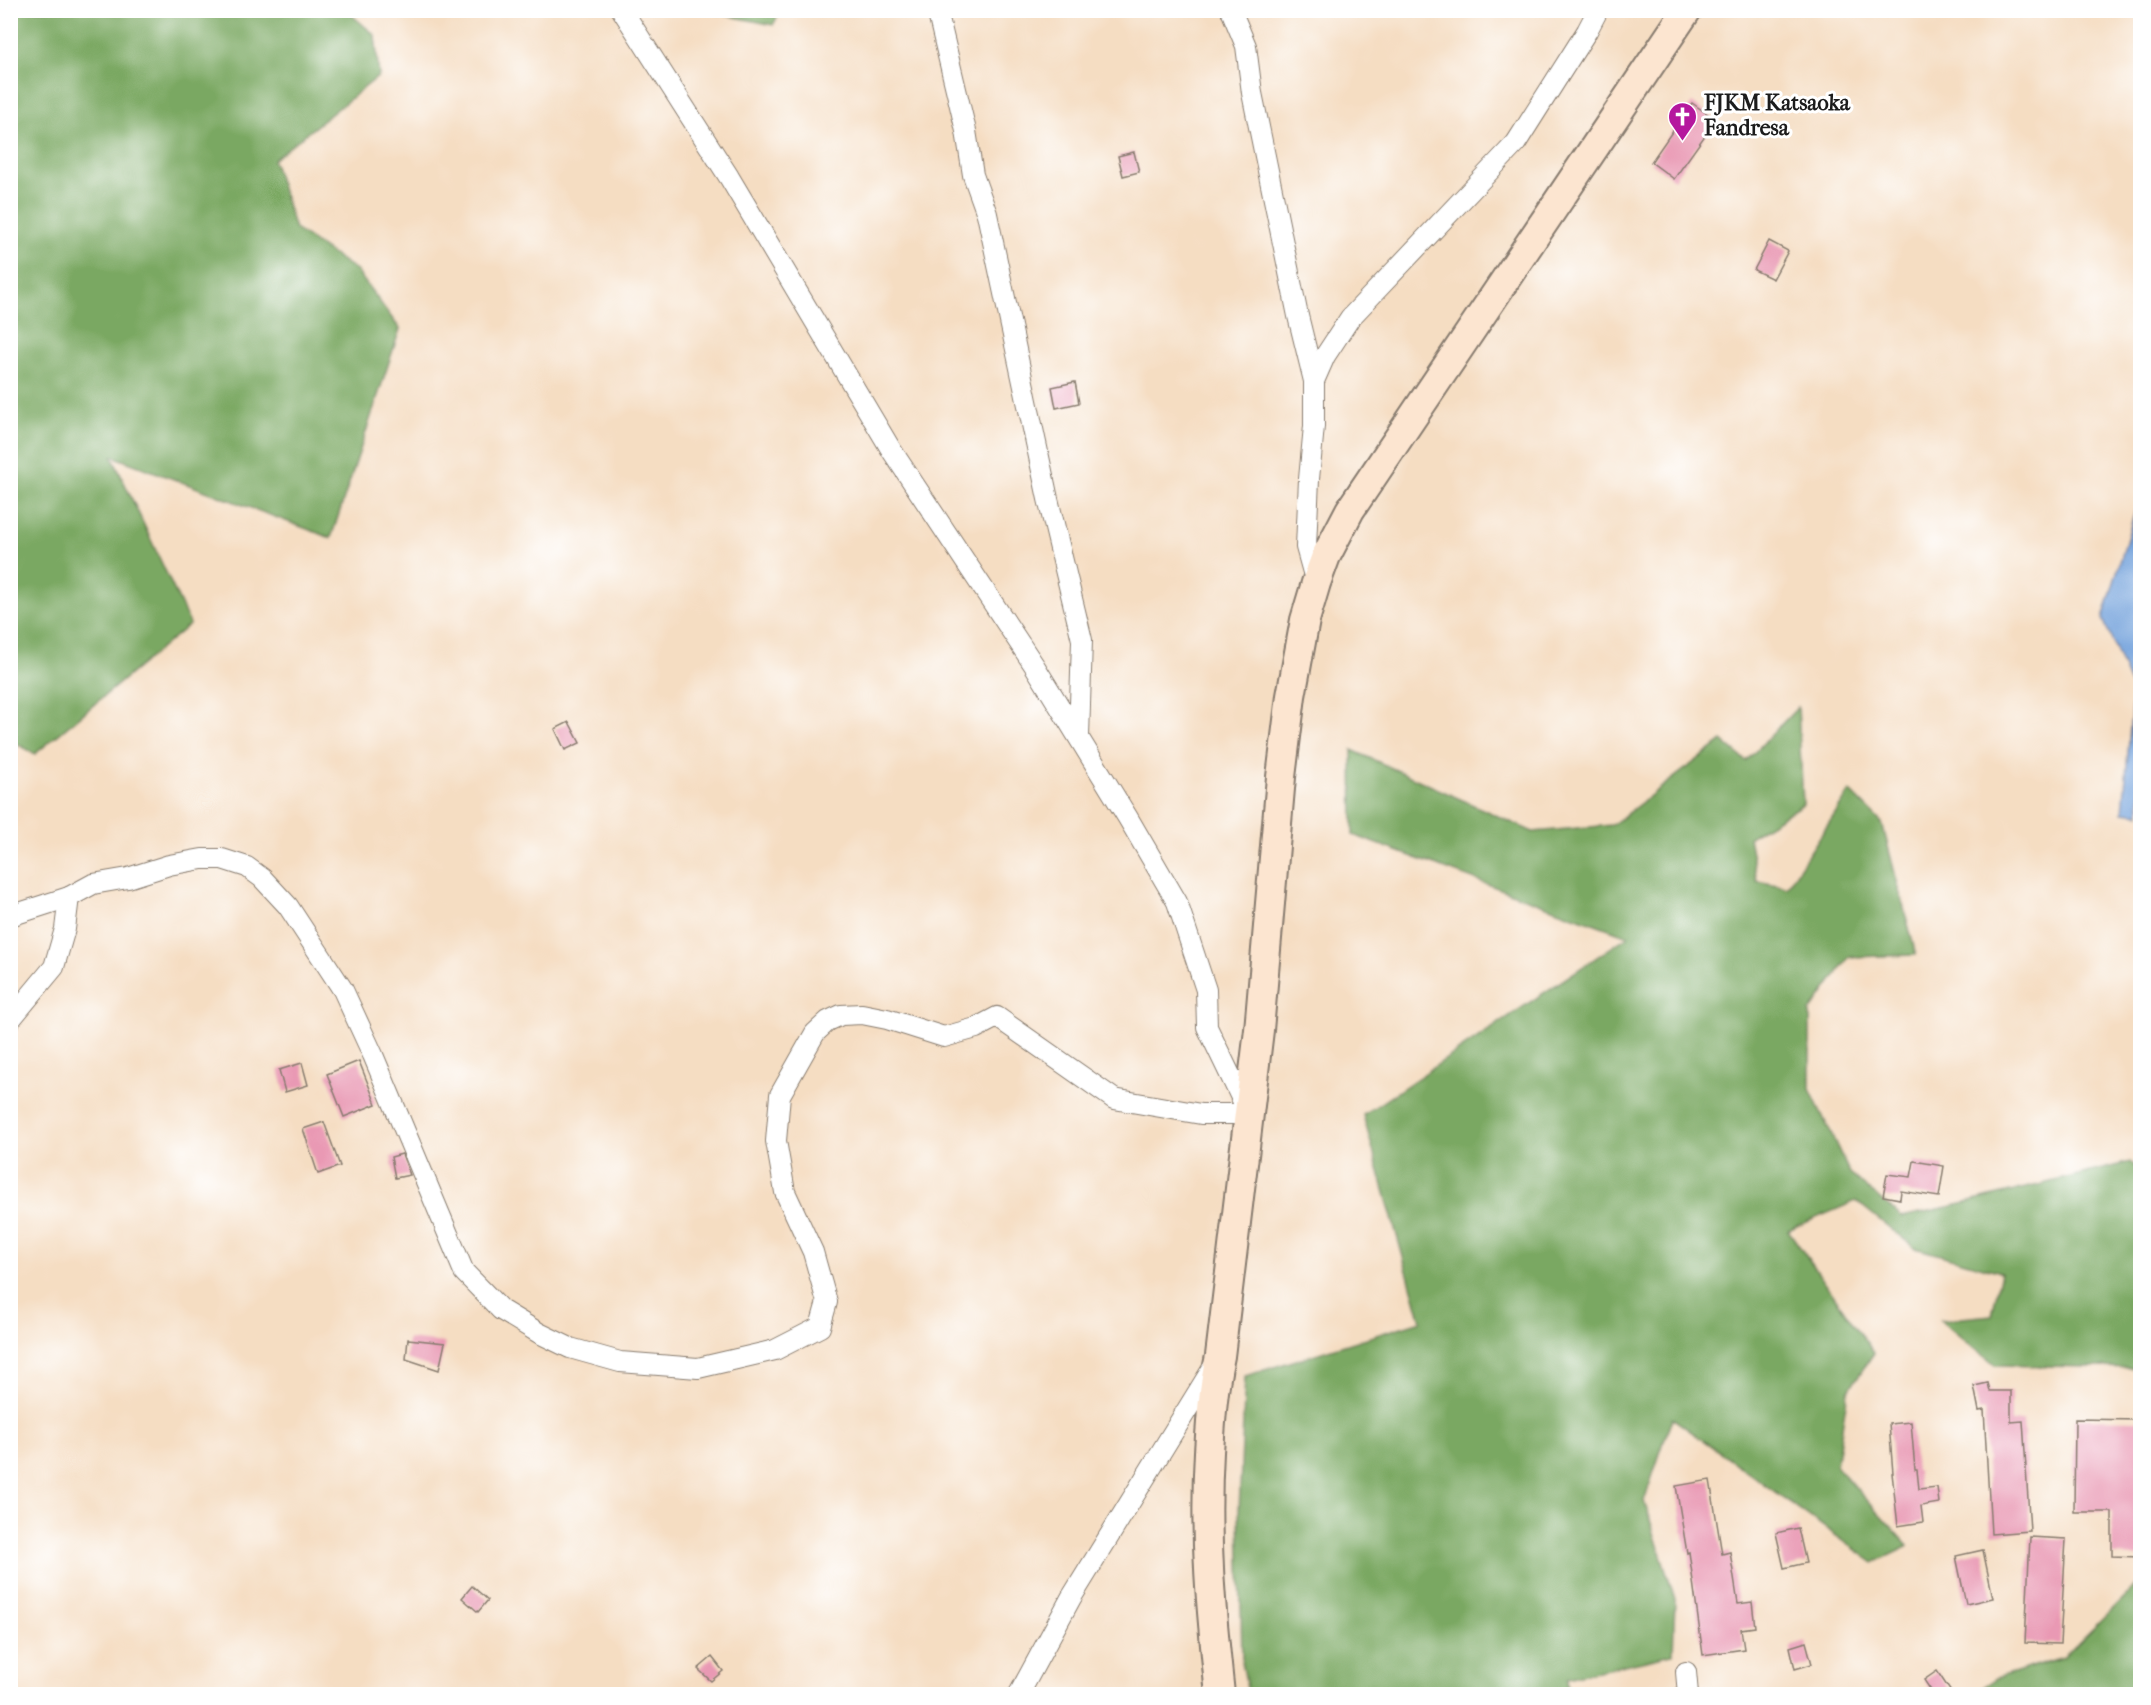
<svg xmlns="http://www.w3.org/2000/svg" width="2151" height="1705" font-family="'IM FELL French Canon',serif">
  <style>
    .forest { fill: #7aa862; stroke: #4b623f; stroke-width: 1.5 }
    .water { fill: #72a1db; stroke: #475e7c; stroke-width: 1.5 }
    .building { fill: #e999b4 }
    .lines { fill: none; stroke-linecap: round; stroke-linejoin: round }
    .street-casing { stroke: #887c6f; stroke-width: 22 }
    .secondary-casing { stroke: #887c6f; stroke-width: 32 }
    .street { stroke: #fff; stroke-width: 20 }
    .secondary { stroke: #fce5d0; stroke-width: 28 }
    .labels { text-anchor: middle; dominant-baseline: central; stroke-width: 6; stroke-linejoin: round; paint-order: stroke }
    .poi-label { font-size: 22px; font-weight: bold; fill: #1c1c1c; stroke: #fff; text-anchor: start }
  </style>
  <rect width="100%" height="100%" fill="#fff"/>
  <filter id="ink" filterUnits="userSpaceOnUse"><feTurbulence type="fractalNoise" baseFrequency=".0167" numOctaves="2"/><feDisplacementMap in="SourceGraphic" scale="12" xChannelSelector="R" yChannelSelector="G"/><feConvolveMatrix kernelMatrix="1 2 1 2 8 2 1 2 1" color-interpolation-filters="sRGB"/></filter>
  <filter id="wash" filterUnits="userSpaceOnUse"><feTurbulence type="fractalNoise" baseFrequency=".008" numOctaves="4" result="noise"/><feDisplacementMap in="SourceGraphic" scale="24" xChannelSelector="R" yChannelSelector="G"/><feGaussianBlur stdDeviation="1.35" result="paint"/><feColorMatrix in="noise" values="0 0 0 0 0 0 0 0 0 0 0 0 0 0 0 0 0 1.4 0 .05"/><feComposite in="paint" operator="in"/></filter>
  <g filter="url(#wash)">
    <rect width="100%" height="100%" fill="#f5ddc2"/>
    <!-- forest -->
    <g class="forest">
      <polygon points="11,10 347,11 375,35 379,76 273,160 295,229 356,270 400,329 331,538 112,456 190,624 35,754 10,740"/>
      <polygon points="705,11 781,11 773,25"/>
      <polygon points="1798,707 1803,804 1749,837 1757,881 1787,887 1850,791 1882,823 1916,955 1849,957 1810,1012 1810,1089 1850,1174 1902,1217 1966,1203 2130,1162 2140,1170 2140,1368 1995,1365 1940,1320 1992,1315 2001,1272 1915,1248 1856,1201 1788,1230 1874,1353 1848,1391 1836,1466 1909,1546 1874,1563 1672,1418 1644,1501 1675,1599 1673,1654 1567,1678 1568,1694 1248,1694 1242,1661 1239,1511 1245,1376 1421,1321 1363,1115 1628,936 1353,835 1352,750 1533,832 1612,825 1722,741 1746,761"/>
      <polygon points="2140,1582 2140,1694 1972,1694 1996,1678 2064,1657"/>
    </g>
    <!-- water -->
    <polygon class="water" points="2140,495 2140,814 2123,812 2133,691 2103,619"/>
    <g id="blocks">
      <!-- building -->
      <g class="building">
        <polygon points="1692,103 1716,120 1674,179 1651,162"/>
        <polygon points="1134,152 1139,172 1123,176 1118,156"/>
        <polygon points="1769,241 1788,251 1773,279 1754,270"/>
        <polygon points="1075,382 1079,403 1056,408 1052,387"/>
        <polygon points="569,722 580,743 565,750 555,729"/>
        <polygon points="359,1061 376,1104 344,1117 327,1074"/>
        <polygon points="302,1063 308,1085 285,1092 279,1070"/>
        <polygon points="324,1122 340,1166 318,1174 303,1129"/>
        <polygon points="402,1154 410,1175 395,1178 391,1157"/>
        <polygon points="1914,1161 1944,1166 1939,1197 1901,1191 1900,1199 1883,1196 1887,1174 1911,1177"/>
        <polygon points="408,1339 445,1343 439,1370 406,1359"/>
        <polygon points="1988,1383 1990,1391 2011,1391 2011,1422 2023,1421 2030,1531 1991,1534 1984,1410 1979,1411 1974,1386"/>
        <polygon points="2075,1419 2140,1420 2140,1557 2112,1556 2112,1512 2074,1512"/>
        <polygon points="1911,1422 1915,1470 1917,1470 1919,1489 1937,1487 1939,1503 1921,1506 1923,1522 1898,1526 1892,1473 1893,1473 1889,1424"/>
        <polygon points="1710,1480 1722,1554 1730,1552 1738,1604 1752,1602 1755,1627 1741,1629 1744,1649 1703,1655 1689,1552 1687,1553 1676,1486"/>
        <polygon points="1798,1528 1806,1563 1784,1568 1776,1533"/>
        <polygon points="2030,1537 2066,1539 2060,1644 2025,1643"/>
        <polygon points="1983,1550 1993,1598 1966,1604 1956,1556"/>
        <polygon points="472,1586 488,1600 478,1612 462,1598"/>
        <polygon points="1806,1642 1812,1664 1795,1669 1790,1647"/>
        <polygon points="712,1657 723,1671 711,1681 698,1669"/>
        <polygon points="1937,1671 1953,1695 1934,1695 1924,1680"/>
      </g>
    </g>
  </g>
  <g filter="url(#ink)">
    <use href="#blocks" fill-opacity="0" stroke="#887c6f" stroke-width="1.5"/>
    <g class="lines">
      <defs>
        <g id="street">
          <polyline points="937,10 966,131 973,175 987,214 1048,499 1082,640 1079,737"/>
          <polyline points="1231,10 1246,46 1252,93 1298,316 1314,381"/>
          <polyline points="1316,583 1306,547 1309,479 1314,426 1314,381 1325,356 1350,318 1516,143 1587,31 1598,10"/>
          <polyline points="10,916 69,897 93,884 128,878 169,865 202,859 222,859 247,867 262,878 288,906 343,990 373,1055 464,1272 501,1310 539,1333 570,1348 620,1362 698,1368 775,1350 820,1327 827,1302 813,1252 785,1192 776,1141 780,1095 815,1033 828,1021 841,1015 862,1014 887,1019 944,1037 976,1028 997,1017 1114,1099 1201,1114 1249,1114 1207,1027 1206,990 1177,902 1128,818 1034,665 892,451 729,177 622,10"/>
          <polyline points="10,1020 54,967 65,929 69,897"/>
          <polyline points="1686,1672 1688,1694"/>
          <polyline points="1019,1694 1071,1598 1214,1366"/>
        </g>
        <path id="secondary" d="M1220,1694C1211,1611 1204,1536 1209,1452C1211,1419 1213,1388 1220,1356L1259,1030L1281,777L1291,696L1305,620L1316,583L1326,556L1350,510L1687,10"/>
      </defs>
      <!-- street casing -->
      <use href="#street" class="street-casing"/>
      <!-- secondary casing -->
      <use href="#secondary" class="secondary-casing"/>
      <!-- street -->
      <use href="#street" class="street"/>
      <!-- secondary -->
      <use href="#secondary" class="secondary"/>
    </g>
  </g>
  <!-- icons -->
  <defs>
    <symbol id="church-pin" viewBox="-11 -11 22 30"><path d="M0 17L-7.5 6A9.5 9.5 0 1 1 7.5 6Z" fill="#b5179e" stroke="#fff"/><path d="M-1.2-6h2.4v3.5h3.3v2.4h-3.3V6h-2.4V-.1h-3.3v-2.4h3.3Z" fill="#fff"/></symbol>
  </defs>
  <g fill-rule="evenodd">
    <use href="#church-pin" x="1666" y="100" width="33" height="45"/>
  </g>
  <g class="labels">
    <!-- poi labels -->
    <g class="poi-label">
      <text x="1704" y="103">FJKM Katsaoka<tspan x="1704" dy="25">Fandresa</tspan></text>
    </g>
  </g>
  <!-- margin -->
  <rect width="2151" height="1705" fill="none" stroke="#fff" stroke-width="36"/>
</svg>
